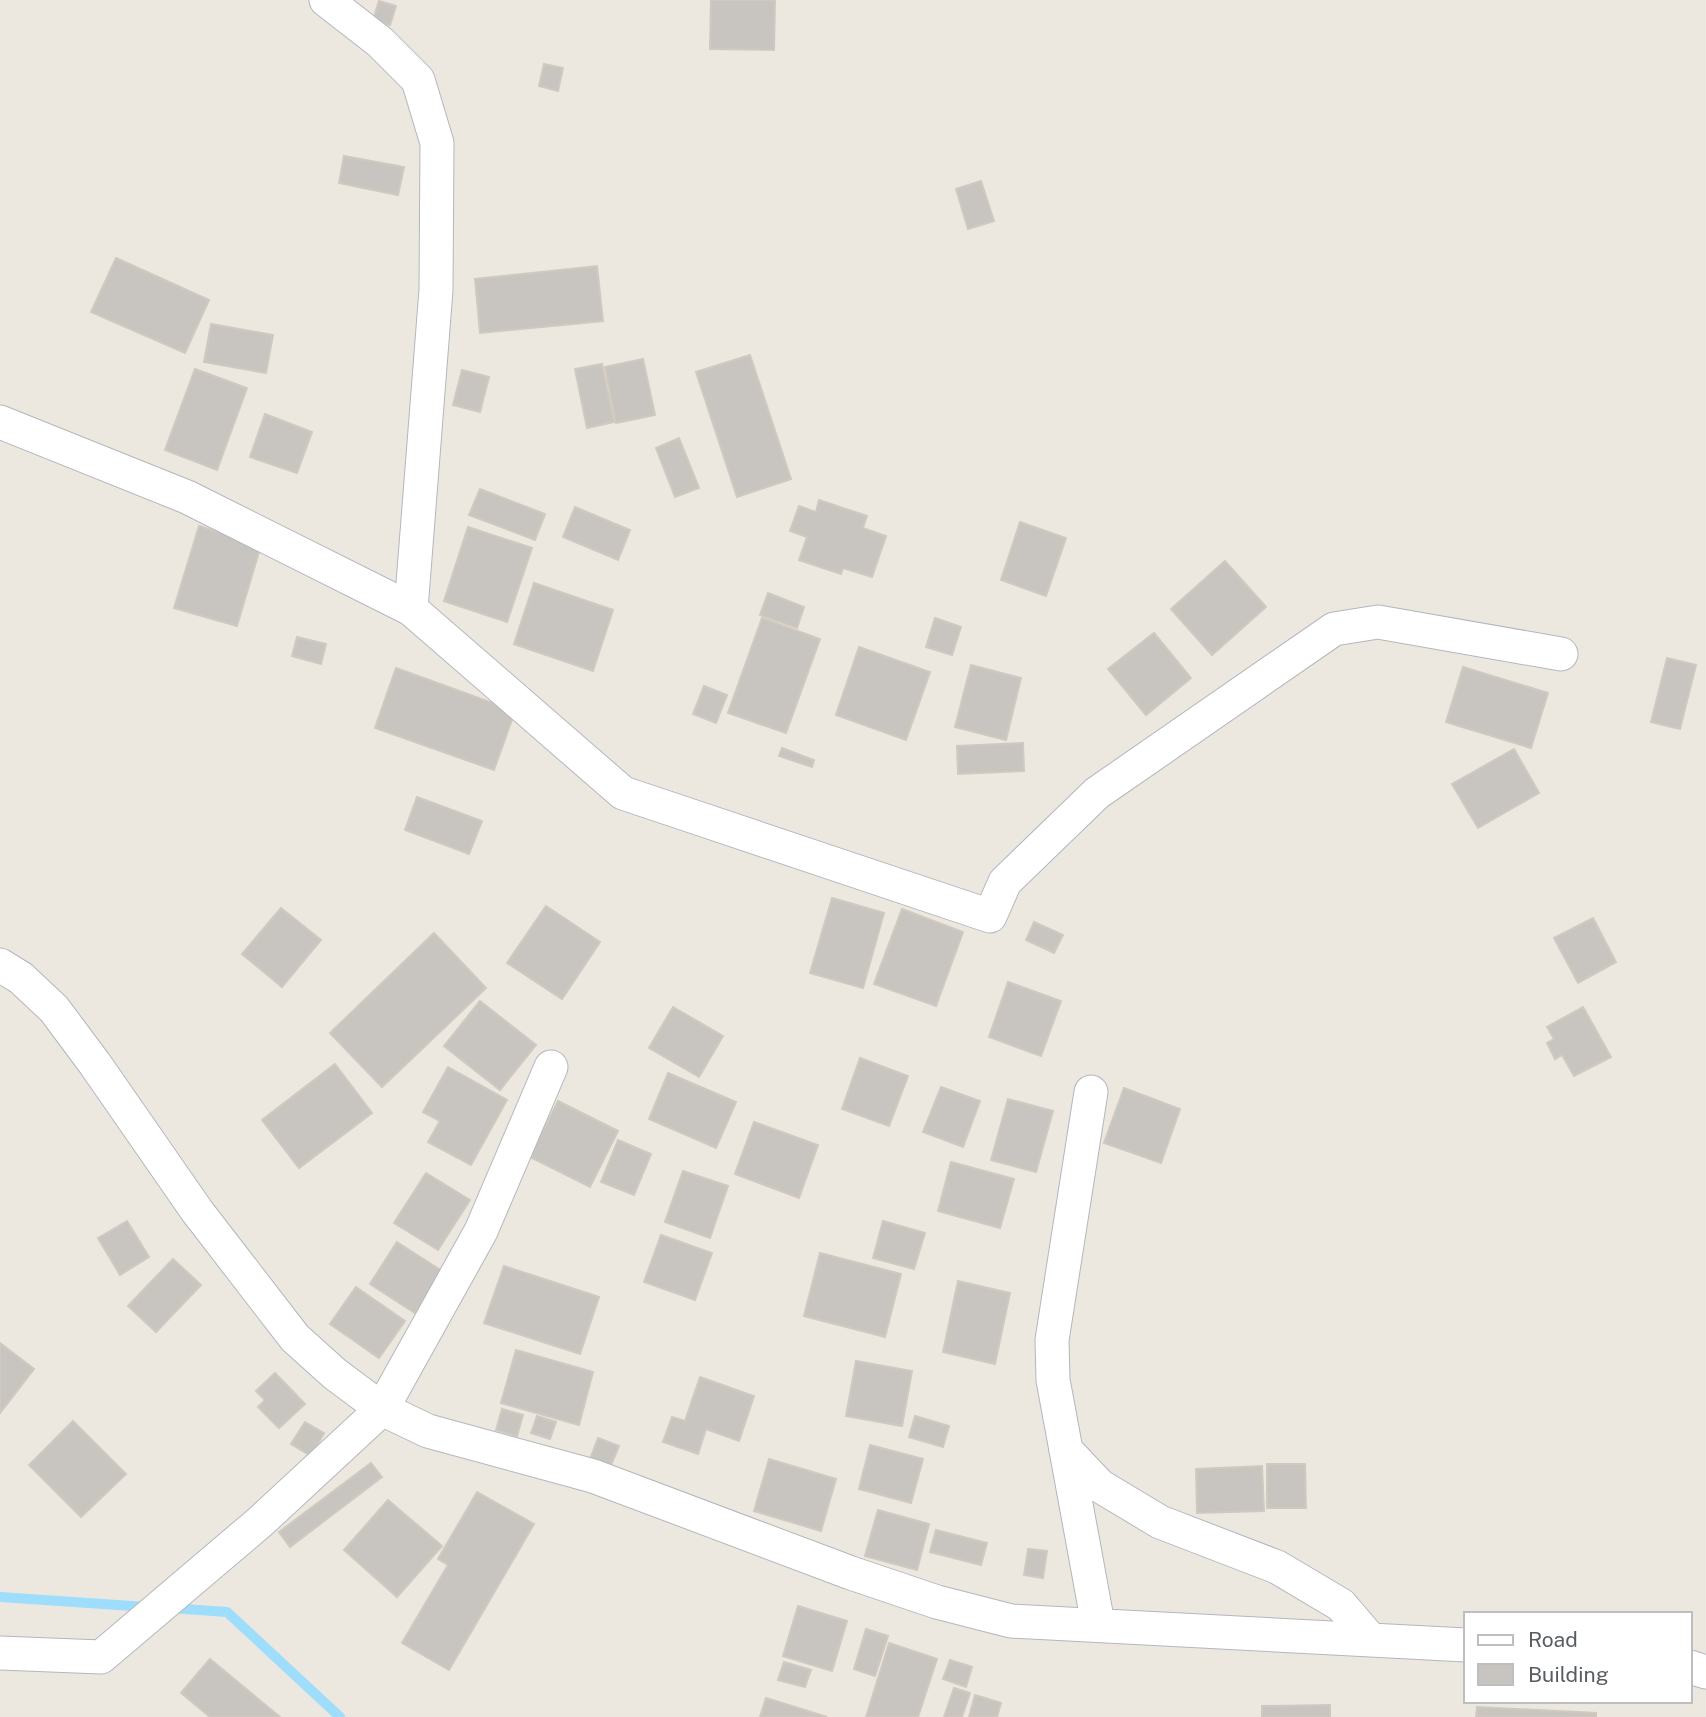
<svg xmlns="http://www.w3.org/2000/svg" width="1706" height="1717" font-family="'Public Sans',sans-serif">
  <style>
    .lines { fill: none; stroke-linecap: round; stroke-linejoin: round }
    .stream { stroke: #9fddfd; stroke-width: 10 }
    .building { fill: #c8c5c0; stroke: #d0c9bf; stroke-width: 2 }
    .minor-casing { stroke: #b3b7bb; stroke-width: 35 }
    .minor { stroke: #fff; stroke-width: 33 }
  </style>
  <rect width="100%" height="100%" fill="#ece8e0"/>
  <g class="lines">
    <!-- stream -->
    <g class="stream">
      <polyline points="0,1597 147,1607"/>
      <polyline points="170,1608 227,1612 340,1717"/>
    </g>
  </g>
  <!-- building -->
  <g class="building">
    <polygon points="711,0 775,0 774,50 710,49"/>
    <polygon points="379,1 396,6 390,25 373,20"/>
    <polygon points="544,64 563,68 558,91 539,86"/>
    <polygon points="344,156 404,167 398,195 339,183"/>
    <polygon points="981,181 994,221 968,229 956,189"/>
    <polygon points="116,258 209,300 185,353 91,312"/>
    <polygon points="597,266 603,321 480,333 475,279"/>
    <polygon points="211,324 273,335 266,373 204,362"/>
    <polygon points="750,355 791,479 737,497 696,372"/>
    <polygon points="643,359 655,415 616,423 605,367"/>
    <polygon points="602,364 614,422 587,428 575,369"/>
    <polygon points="195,369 247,388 217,470 165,450"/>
    <polygon points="462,370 489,377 480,412 453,405"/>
    <polygon points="265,414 312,432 297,473 250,457"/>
    <polygon points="679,438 699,488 675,497 656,448"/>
    <polygon points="480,489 545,514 535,540 469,515"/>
    <polygon points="819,500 867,516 863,528 886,536 872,577 843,568 841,574 799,560 807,537 790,531 799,506 816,512"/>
    <polygon points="575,507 630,530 618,560 563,537"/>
    <polygon points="1020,522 1066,538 1046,596 1001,580"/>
    <polygon points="199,526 261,545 237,626 174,608"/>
    <polygon points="468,527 532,548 507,622 444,601"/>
    <polygon points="1225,561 1266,607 1212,655 1171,609"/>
    <polygon points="534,583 613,610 593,671 514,644"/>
    <polygon points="768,593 804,607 797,628 760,615"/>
    <polygon points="762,618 820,639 786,733 728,713"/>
    <polygon points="935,618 961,627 952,655 926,647"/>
    <polygon points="1154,633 1191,678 1146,715 1108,669"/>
    <polygon points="297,637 326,644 321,664 292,656"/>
    <polygon points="859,647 930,672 906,740 836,715"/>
    <polygon points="1667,658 1696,665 1680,729 1651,722"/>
    <polygon points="971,665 1021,678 1006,740 955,727"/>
    <polygon points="1463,667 1548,693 1531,748 1446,722"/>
    <polygon points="396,668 515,711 494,770 375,728"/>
    <polygon points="704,686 727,695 716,723 693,714"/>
    <polygon points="1023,743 1024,771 958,774 957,746"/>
    <polygon points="782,748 814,760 812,767 779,756"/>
    <polygon points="1514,749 1539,793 1478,828 1452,784"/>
    <polygon points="417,797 482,821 469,854 405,830"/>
    <polygon points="832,898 884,913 863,988 810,973"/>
    <polygon points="546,906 600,942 562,999 507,963"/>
    <polygon points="281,908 321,940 282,987 242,954"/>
    <polygon points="902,909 963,932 936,1006 874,984"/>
    <polygon points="1593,918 1616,962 1578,983 1554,938"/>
    <polygon points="1034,922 1063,935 1054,953 1026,940"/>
    <polygon points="434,933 486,988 382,1087 330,1033"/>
    <polygon points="1008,982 1061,1001 1041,1056 989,1037"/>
    <polygon points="480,1001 536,1045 500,1090 444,1046"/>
    <polygon points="673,1007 723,1036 699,1077 649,1048"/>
    <polygon points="1583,1007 1611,1057 1574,1076 1562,1055 1555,1059 1547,1043 1554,1039 1547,1027"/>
    <polygon points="860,1058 908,1076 889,1126 842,1109"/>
    <polygon points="335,1064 372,1113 299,1168 262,1120"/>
    <polygon points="448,1067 507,1100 471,1165 428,1142 440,1121 423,1112"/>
    <polygon points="668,1073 736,1102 716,1148 649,1119"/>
    <polygon points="941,1087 980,1101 963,1147 923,1132"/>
    <polygon points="1124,1088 1180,1109 1161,1163 1104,1143"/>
    <polygon points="1008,1099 1053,1111 1036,1172 991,1160"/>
    <polygon points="558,1101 618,1131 590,1187 530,1157"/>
    <polygon points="754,1122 818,1145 799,1198 735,1174"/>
    <polygon points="618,1140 651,1154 634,1195 601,1182"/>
    <polygon points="951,1162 1014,1179 1000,1228 938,1211"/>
    <polygon points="683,1171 728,1186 710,1238 665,1222"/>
    <polygon points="426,1173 470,1200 438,1250 394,1223"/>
    <polygon points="127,1221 149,1257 120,1275 98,1238"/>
    <polygon points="883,1221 925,1233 914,1269 873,1258"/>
    <polygon points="661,1235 712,1253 695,1300 644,1282"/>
    <polygon points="397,1242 442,1271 415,1313 370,1284"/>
    <polygon points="820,1253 901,1274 885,1337 804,1316"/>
    <polygon points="173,1259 201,1285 156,1332 128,1306"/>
    <polygon points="504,1266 599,1297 580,1354 484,1323"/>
    <polygon points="958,1281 1010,1293 995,1364 943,1352"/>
    <polygon points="356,1287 405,1321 379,1358 330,1324"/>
    <polygon points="0,1343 34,1369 0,1413"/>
    <polygon points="516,1350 593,1372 579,1425 501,1403"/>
    <polygon points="856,1361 912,1371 902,1426 846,1416"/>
    <polygon points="275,1373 305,1404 279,1428 258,1407 265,1400 256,1391"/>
    <polygon points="700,1377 754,1396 739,1441 706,1429 698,1454 663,1442 672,1417 685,1421"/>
    <polygon points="502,1409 523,1415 517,1436 496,1430"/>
    <polygon points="537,1416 556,1422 550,1439 531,1433"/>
    <polygon points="915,1416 949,1426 943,1447 909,1437"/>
    <polygon points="73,1421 126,1474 81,1517 29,1465"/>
    <polygon points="305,1422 324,1433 311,1456 291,1444"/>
    <polygon points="598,1438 619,1446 609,1470 589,1462"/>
    <polygon points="870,1445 923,1459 911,1503 859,1489"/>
    <polygon points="769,1459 836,1479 821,1531 754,1511"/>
    <polygon points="371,1463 382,1477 290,1547 279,1532"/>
    <polygon points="1267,1464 1305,1464 1306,1508 1267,1508"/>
    <polygon points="1262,1466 1264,1511 1197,1513 1196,1469"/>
    <polygon points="477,1492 534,1524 449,1670 402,1643 448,1565 438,1559"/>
    <polygon points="388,1500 442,1546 397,1597 344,1550"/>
    <polygon points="878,1510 929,1524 917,1570 865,1556"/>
    <polygon points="936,1530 987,1543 981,1565 930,1552"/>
    <polygon points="1028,1549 1047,1551 1043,1578 1024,1575"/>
    <polygon points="798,1606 847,1621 832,1671 783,1656"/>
    <polygon points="866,1629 888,1636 875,1676 854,1669"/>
    <polygon points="889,1643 937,1659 918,1717 866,1717"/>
    <polygon points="210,1659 280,1717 210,1717 181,1693"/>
    <polygon points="950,1660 972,1667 966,1687 943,1679"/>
    <polygon points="784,1662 811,1670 805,1687 778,1680"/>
    <polygon points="954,1688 970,1693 962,1717 944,1717"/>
    <polygon points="975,1695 1001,1703 997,1717 969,1717"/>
    <polygon points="766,1698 827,1717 760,1717"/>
    <polygon points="1330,1705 1330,1717 1262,1717 1262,1706"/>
    <polygon points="1477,1707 1596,1713 1596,1717 1476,1717"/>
  </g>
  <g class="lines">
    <defs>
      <g id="minor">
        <polyline points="326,0 380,42 418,80 437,143 436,290 411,609"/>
        <polyline points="0,422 187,497 411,609 623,793 990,916 1005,882 1097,793 1334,629 1378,622 1561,654"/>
        <polyline points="0,965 21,978 54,1009 95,1064 197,1211 295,1338 335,1374 382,1409 428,1431 593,1476 851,1573 937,1602 1011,1621 1466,1645"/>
        <polyline points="1091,1092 1052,1340 1053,1380 1066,1450 1100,1486 1160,1522 1277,1567 1341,1605 1370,1639"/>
        <polyline points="1066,1450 1098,1624"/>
        <polyline points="0,1653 101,1657 260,1522 382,1409 481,1231 551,1067"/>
        <polyline points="1690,1667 1706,1672"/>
      </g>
    </defs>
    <!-- minor casing -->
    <use href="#minor" class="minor-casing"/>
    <!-- minor -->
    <use href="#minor" class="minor"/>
  </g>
  <!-- legend -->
  <rect x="1464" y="1612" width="228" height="91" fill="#ffffff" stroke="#bdbec0" stroke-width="2"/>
  <rect x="1478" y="1635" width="35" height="10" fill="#ffffff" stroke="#bdbec0" stroke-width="2"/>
  <text x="1528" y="1647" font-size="21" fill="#595d61">Road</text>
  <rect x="1478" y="1664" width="35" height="21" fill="#c8c5c0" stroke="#bdbec0" stroke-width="2"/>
  <text x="1528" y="1682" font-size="21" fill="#595d61">Building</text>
</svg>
